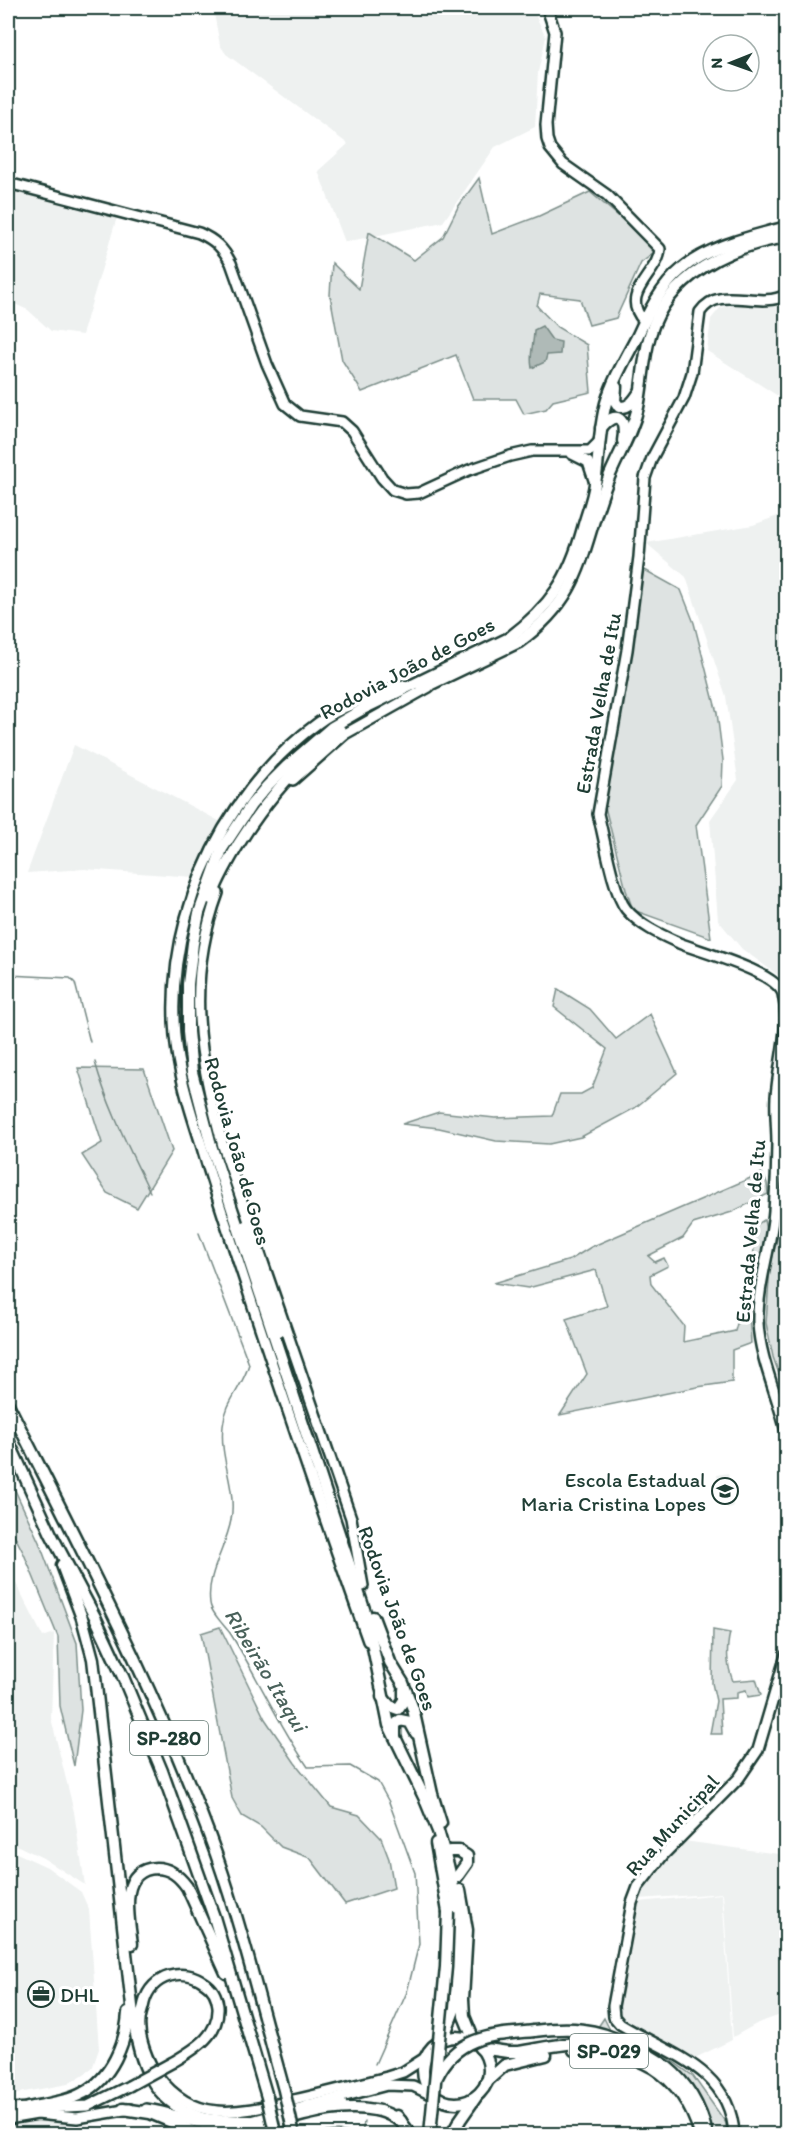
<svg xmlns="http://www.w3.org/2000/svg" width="794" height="2142" font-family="Itim,sans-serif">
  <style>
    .built { fill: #eef1f0 }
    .green { fill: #dee3e2; stroke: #7e908b; stroke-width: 1.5 }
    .water { fill: #afbab7; stroke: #758883; stroke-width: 1.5 }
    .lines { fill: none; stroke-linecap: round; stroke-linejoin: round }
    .stream { stroke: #758883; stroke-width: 1.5 }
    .secondary-casing { stroke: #1f3d34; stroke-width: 14 }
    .highway-casing { stroke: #1f3d34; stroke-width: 15 }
    .secondary { stroke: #fff; stroke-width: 9 }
    .highway { stroke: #fff; stroke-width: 10 }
    .secondary-bridge-casing { stroke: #1f3d34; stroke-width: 14; stroke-linecap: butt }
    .highway-bridge-casing { stroke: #1f3d34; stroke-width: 15; stroke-linecap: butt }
    .secondary-bridge { stroke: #fff; stroke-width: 9 }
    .highway-bridge { stroke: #fff; stroke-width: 10 }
    .labels { text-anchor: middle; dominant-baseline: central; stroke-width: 6; stroke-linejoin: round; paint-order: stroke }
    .shield { fill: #fff; stroke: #627771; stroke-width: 1.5 }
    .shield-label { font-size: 20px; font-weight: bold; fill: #1f3d34 }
    .street-label { font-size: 21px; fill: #1f3d34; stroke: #fff }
    .poi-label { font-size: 21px; fill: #1f3d34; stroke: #fff; text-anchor: end }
    .water-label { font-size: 22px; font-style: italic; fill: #4a625b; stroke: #fff }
  </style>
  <rect width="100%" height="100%" fill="#fff"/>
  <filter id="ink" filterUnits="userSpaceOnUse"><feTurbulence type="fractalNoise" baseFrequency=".0167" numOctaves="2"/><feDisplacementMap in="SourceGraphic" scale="12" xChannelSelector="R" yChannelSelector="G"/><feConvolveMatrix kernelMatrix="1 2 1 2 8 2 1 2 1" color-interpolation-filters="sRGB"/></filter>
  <g filter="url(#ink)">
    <!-- built -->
    <g class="built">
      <polygon points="213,8 532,8 546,37 538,72 535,127 495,147 443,222 345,242 318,171 348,144 226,54 220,45"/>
      <polygon points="8,189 117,217 82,335 51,331 28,310 8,301"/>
      <polygon points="786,304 786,401 707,351 711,319 720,308 732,305"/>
      <polygon points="786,513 786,981 742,949 718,920 710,820 738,780 726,696 686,577 646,543 753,525"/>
      <polygon points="74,745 221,822 194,877 84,869 27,873"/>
      <polygon points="728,1473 733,1507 727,1508 724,1494 721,1494 717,1475"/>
      <polygon points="8,1567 43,1637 54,1633 51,1718 74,1812 85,1885 43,1858 8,1841"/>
      <polygon points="684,1841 786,1855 786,2013 758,2023 733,2037 723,1893 639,1899 644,1889"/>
      <polygon points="8,1849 47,1867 81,1892 89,1910 99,2049 92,2069 68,2084 24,2092 8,2097"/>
      <polygon points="722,1894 732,2040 695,2058 628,2024 620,2019 618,2011 629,1959 638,1902"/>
      <polygon points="34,2117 92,2128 103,2134 8,2134 8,2118"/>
    </g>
    <!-- green -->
    <g class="green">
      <polygon points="479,178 492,234 539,216 590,192 658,250 641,263 616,318 589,325 580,299 540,294 537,306 557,327 587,345 591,392 553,401 546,409 524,414 516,399 473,399 456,355 362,392 342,360 330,295 332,263 359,289 369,232 414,260 443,237 458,207"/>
      <polygon points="643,569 681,590 694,623 717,713 723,760 722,786 696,825 711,938 633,910 626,890 605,807"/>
      <polygon points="558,989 590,1009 616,1039 650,1014 677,1073 635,1108 581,1137 549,1144 496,1141 439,1128 402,1124 439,1112 495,1118 552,1116 560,1094 581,1094 592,1088 607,1049 554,1007"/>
      <polygon points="78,1068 144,1069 172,1151 137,1208 107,1193 82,1155 102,1143"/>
      <polygon points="762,1173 767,1183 768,1194 732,1212 693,1224 683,1238 648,1256 655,1262 664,1258 668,1266 650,1275 651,1284 684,1326 683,1342 735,1331 753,1264 755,1226 764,1220 766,1230 749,1313 751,1343 732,1350 732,1382 697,1387 560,1415 587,1374 566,1319 607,1306 596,1270 528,1288 494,1283 570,1260 591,1247"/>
      <polygon points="786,1175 786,1394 773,1357 766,1323 770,1267 780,1227"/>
      <polygon points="8,1475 39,1542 77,1643 81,1710 74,1766 60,1706 58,1637 24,1554 8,1523"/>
      <polygon points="220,1627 265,1719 295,1763 331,1807 359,1815 381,1838 389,1859 394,1888 345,1904 310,1858 281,1847 261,1827 242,1816 232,1798 201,1633"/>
      <path d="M713,1630L730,1633C726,1649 727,1666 733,1681L756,1679L761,1695L748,1697L746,1690L737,1692V1698L720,1699L722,1734H710L716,1701L712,1683Z"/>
      <path d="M604,2018L610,2030L665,2056L693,2076L726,2123V2134H713C707,2116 700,2095 687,2080C665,2055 628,2042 598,2027Z"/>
    </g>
    <!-- water -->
    <path class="water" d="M542,326L552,340L561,342L560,354L547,355L545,362L532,368C529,354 534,344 534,330Z"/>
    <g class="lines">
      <!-- stream -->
      <g class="stream">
        <polyline points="8,975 70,978 75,983 90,1042"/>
        <path d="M95,1062C108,1108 130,1150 150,1192"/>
        <path d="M199,1233L249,1364C243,1387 225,1401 223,1426C219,1459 237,1488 231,1520C226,1548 206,1574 210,1603C211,1613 224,1625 230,1633C258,1677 278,1724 308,1767L350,1766L378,1782L389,1802L415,1873L419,1944L407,1992L375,2064"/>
        <polyline points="326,2132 338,2131 356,2134"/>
        <polyline points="362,2134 364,2122"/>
      </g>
      <defs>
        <g id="secondary">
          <path d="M547,8L555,32L546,125L547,139L550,148L563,164L607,195L660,249C659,274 618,293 644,321"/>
          <path d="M8,183L199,233C215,240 223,248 231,263L267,364L285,404L300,416L342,422L352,431L382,478L393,490L406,494L419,493L469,470L510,456L532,451H590L599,442"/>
          <path d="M786,295C757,310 720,283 700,312L692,373L684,398L652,458L645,478L639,557L627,650L598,814C604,836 613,893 626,909C639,925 661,935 679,943C701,952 777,972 783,994C791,1027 778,1064 776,1097C775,1112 777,1128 777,1143C777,1165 776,1188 774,1211C771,1248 757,1286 758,1323C760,1360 778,1396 786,1432"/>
          <polyline points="572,454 588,462 594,480"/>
          <polyline points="293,780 345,734 429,687"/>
          <path d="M218,893C185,983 199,1057 223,1146L351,1518L363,1586"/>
          <path d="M368,1641C328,1528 288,1414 251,1300C234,1248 216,1196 201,1144C192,1116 183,1088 178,1059C157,934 216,797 318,723C343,705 375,695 403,685"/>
          <path d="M173,2062C195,2049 220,2035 218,2006C217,1997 213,1988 205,1983C184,1966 151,1975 144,2003C143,2009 140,2015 140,2021C138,2037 148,2063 158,2076C195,2126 242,2112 294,2100C325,2093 356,2085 387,2077L403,2072L425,2058"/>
          <polyline points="46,2108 88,2106 129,2086"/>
          <polyline points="8,2109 33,2108"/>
          <path d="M146,2109C180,2113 200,2130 236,2125L387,2085L413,2086L440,2099"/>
          <polyline points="8,2119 37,2114 77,2118 130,2109"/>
          <path d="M734,2134C730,2068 667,2053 620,2024L614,2017L613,2006L632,1903L638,1887L664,1854L739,1778L758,1750L786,1655"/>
        </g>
        <g id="highway">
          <path d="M616,387L615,401L619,407C629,408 634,401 639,393"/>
          <path d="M601,428C617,408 627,420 623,441"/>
          <path d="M423,688L519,642C585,594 580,551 607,482C617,456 632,434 638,407C643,383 643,359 650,335C668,275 729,246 786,237"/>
          <path d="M211,899C217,880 228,862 238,845C266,800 298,762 340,730"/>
          <polyline points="245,1226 279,1331"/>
          <path d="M8,1404C82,1551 160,1698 216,1854C243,1931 262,2011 284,2090"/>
          <polyline points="8,1440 51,1534 95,1617 123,1677 162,1771 214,1917 267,2097"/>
          <path d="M62,1565L82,1618L93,1659L133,2015C138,2059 151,2101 199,2117C215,2122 234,2121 250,2121"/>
          <polyline points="373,1617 390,1662 403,1683 413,1709 432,1794 441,1823"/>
          <polyline points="382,1697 390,1706 398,1709 404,1700 404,1690"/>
          <polyline points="395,1737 395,1725 400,1720 410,1722 416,1733"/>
          <polyline points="436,1843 448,1912"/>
          <polyline points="450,1851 459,1851 467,1856 467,1863 457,1877"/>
          <polyline points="460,1890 467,1930 463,1999 464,2016 475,2043"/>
          <path d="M132,1944C129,1919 117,1870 156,1868C170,1868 179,1876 187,1887L226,1973"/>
          <path d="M534,2031C568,2027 596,2027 626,2044"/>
          <circle cx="456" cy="2070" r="33"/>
          <path d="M443,2039L455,2008L459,1947L454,1891L448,1865L438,1831L424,1797L389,1725L367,1618L211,1145L192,1072L188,1032V984L193,943L199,913L222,849L251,805L267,786L287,766L332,727L365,708L509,638C551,606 569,579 583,528C587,513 593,499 595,484C599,457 599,429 606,403C613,379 626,358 637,337C648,313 661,286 682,269C710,245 752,237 786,227"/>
          <path d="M480,2048L508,2052H519C543,2048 568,2042 592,2042C651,2042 694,2078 707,2134"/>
          <path d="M574,2050C637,2049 681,2071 700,2134"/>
          <polyline points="486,2082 505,2065 546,2055"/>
          <polyline points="308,2106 341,2103"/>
          <path d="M28,2108C46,2104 67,2102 83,2093C111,2079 126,2043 128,2013"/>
          <polyline points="123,2109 150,2113 195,2132 207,2134"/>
          <polyline points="397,2116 410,2134"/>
          <path d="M210,2134C265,2134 322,2099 375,2110C385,2111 393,2117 401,2121"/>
          <polyline points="452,2134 460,2120 476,2097"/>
        </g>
      </defs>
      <!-- secondary casing -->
      <use href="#secondary" class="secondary-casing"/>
      <!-- highway casing -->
      <use href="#highway" class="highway-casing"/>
      <!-- secondary -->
      <use href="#secondary" class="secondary"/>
      <!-- highway -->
      <use href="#highway" class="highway"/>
      <defs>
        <polyline id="secondary-bridge" points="129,2086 173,2062"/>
        <g id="highway-bridge">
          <path d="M437,2077C457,2035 494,2035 534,2031"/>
          <polyline points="284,2090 293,2130"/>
          <polyline points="267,2097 275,2132"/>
          <polyline points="430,2134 446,1967 448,1912"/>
        </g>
      </defs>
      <!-- secondary-bridge casing -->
      <use href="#secondary-bridge" class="secondary-bridge-casing"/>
      <!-- highway-bridge casing -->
      <use href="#highway-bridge" class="highway-bridge-casing"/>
      <!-- secondary-bridge -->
      <use href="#secondary-bridge" class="secondary-bridge"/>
      <!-- highway-bridge -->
      <use href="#highway-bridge" class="highway-bridge"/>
    </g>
  </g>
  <!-- icons -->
  <defs>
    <symbol id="school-ring" viewBox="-11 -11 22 22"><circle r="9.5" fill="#fff" stroke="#1f3d34" stroke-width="1.5"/><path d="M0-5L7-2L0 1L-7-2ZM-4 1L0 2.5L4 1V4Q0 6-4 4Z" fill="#1f3d34"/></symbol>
    <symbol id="office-ring" viewBox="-11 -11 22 22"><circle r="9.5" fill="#fff" stroke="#1f3d34" stroke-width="1.5"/><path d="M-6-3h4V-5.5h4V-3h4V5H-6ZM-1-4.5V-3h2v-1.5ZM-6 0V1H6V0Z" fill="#1f3d34"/></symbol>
  </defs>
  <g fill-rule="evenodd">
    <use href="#school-ring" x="710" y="1476" width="30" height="30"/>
    <use href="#office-ring" x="26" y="1979" width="30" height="30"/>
  </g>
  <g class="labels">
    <!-- shield labels -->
    <g class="shield">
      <rect x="130" y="1721" width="78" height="34" rx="4.5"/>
      <rect x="570" y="2034" width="78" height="34" rx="4.5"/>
    </g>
    <g class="shield-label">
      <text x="169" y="1738">SP-280</text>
      <text x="609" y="2051">SP-029</text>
    </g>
    <!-- street labels -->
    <g class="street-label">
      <text transform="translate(407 668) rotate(-28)">Rodovia João de Goes</text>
      <text transform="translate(598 703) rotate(-80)">Estrada Velha de Itu</text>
      <text transform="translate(238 1151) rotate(74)">Rodovia João de Goes</text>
      <text transform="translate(750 1231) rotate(-85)">Estrada Velha de Itu</text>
      <text transform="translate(398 1618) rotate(70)">Rodovia João de Goes</text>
      <text transform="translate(672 1825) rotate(-48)">Rua Municipal</text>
    </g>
    <!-- poi labels -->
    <g class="poi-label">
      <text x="706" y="1479">Escola Estadual<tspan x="706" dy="24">Maria Cristina Lopes</tspan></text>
      <text x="60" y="1994" text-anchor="start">DHL</text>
    </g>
    <!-- water labels -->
    <g class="water-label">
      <text transform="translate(266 1670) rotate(59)">Ribeirão Itaqui</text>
    </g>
  </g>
  <!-- margin -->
  <rect width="794" height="2142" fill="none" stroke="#fff" stroke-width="30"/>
  <rect x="15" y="15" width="764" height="2112" fill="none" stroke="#1f3d34" stroke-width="2" filter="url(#ink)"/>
  <!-- north arrow -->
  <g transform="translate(731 63) rotate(269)"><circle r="28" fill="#ffffff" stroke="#a5b1ae" stroke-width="1.5"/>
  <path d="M0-4.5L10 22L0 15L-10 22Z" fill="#1f3d34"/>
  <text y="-9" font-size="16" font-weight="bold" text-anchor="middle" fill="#1f3d34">N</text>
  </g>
</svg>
